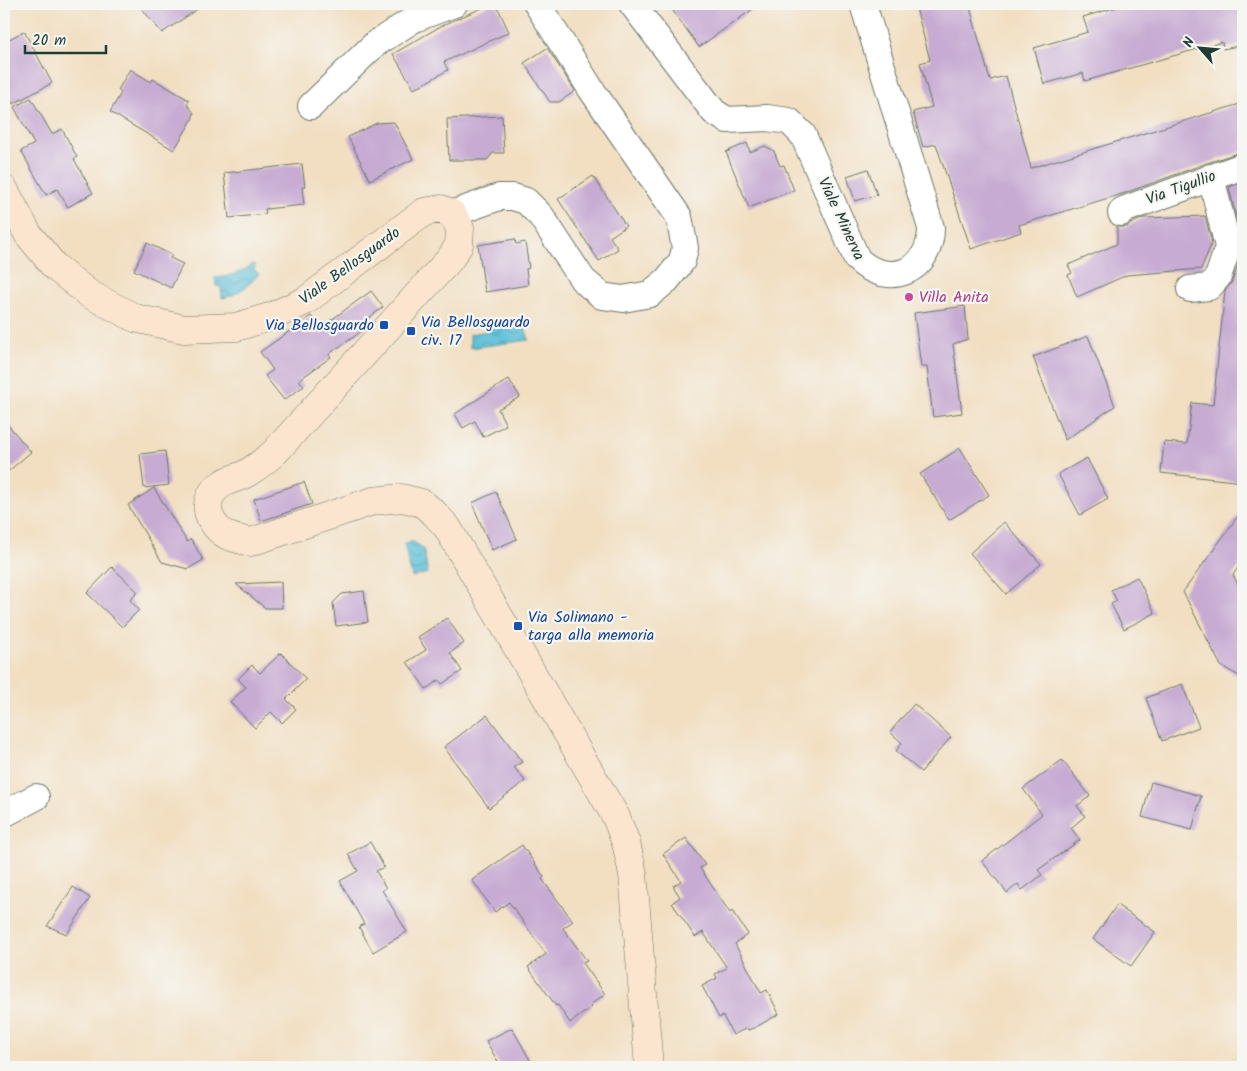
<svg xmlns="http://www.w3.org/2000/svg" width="1247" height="1071" font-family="Kalam,sans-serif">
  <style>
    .water { fill: url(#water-waves); stroke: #3c7e86 }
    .building { fill: #c7abd3 }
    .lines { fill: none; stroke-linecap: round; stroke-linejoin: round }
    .street-casing { stroke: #697666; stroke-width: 28 }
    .secondary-casing { stroke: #697666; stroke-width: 29 }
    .street { stroke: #fff; stroke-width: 26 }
    .secondary { stroke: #fbe5cf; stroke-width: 28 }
    .hotel-dot { fill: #d1479c; stroke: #f6f6f2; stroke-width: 2 }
    .transit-dot { fill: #1a4fb4; stroke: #f6f6f2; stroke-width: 2 }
    .labels { text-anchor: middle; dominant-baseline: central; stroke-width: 4.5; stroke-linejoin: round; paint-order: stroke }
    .street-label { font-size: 16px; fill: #1f3d34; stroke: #f6f6f2 }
    .hotel-label { font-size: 16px; fill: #b23c85; stroke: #f6f6f2; text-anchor: start }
    .transit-label { font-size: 16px; fill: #164399; stroke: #f6f6f2; text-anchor: start }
  </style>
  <defs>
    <pattern id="water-waves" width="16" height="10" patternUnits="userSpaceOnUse" patternTransform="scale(1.25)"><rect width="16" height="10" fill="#5abfd8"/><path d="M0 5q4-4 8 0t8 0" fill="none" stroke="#4a9cb0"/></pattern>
  </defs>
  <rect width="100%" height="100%" fill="#f6f6f2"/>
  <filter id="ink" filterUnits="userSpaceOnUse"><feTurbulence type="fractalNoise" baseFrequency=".02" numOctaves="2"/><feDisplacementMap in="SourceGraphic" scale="10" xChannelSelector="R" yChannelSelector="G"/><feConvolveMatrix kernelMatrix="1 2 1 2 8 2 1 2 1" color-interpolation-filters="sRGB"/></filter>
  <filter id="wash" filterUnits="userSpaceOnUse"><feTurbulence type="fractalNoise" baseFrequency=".0096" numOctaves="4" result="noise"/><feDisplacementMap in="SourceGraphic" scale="20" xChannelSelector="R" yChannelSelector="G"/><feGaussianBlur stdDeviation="1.12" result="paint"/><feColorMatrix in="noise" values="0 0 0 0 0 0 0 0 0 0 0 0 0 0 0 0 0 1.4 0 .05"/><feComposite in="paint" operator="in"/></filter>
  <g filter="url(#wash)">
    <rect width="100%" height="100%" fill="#f2dfc2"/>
    <!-- water -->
    <g class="water">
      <path d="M253,264L256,266L254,269L259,274C249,285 237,296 222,298L221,287L216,286L215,278C230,276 241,273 253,264Z"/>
      <polygon points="505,323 512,327 524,324 529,340 470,348 470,334 487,331 489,327"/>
      <polygon points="412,541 423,548 428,573 412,577 404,544"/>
    </g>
    <g id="blocks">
      <!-- building -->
      <g class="building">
        <polygon points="138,4 205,4 162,33"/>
        <polygon points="491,4 496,4 509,32 444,62 448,70 414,89 393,54 441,26"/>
        <polygon points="668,4 760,4 699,47"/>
        <polygon points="915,4 969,4 990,80 1006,76 1031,168 1243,103 1243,151 1207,163 1125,193 1019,225 1021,232 971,249 936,144 923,147 913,112 932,107 920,63 930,60"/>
        <polygon points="1128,4 1243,4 1243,45 1223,49 1222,42 1085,81 1083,73 1044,84 1034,48 1088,32 1083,17"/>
        <polygon points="24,31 52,83 13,104 4,87 4,42"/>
        <polygon points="547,48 575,91 559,102 550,102 524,63"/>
        <polygon points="130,69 151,82 153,79 189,100 187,104 194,113 192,120 174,150 110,112 121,93 118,90"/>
        <polygon points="31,98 52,134 62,129 77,157 74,159 93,193 68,207 57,189 46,195 21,151 34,144 14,107"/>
        <polygon points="502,116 504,153 493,153 487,160 449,160 447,119"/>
        <polygon points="394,122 413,159 370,180 348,137 377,123"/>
        <polygon points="747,143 750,152 765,146 774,151 780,166 784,165 794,190 749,208 726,152"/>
        <polygon points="302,164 305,187 302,187 304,205 265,209 266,214 229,218 224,173"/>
        <polygon points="868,169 877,195 855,201 847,176"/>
        <polygon points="593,176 626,226 610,237 618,249 599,261 558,199"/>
        <polygon points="1243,182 1243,220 1237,221 1229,187"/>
        <polygon points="1205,216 1212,243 1201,269 1127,275 1077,297 1068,275 1072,273 1068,265 1117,244 1117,227 1127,227 1132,223 1144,218"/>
        <polygon points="515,239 516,244 525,242 529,268 526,269 528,285 485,292 478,245"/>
        <polygon points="147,243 172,255 170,258 183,264 171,288 134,270"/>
        <polygon points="1239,262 1243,262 1243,482 1161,473 1164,442 1187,444 1192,403 1213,405 1225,291 1232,282"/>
        <polygon points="371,291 383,307 365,321 368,325 361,329 362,331 329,354 331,357 299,380 304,386 284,400 265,376 273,370 260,352 311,316 320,328"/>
        <polygon points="965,306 968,339 953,344 962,413 933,417 927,367 921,367 914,313"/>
        <polygon points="1088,336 1115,406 1065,440 1033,357"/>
        <polygon points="509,379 520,397 498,409 506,425 483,437 475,421 463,428 455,414"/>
        <polygon points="4,420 31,452 4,475"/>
        <polygon points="960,448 989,495 949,520 920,474"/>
        <polygon points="165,451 169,485 144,488 140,454"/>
        <polygon points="1087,458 1108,499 1080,515 1058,474"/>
        <polygon points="304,482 312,504 261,521 254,499"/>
        <polygon points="154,488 187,542 191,539 203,560 188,569 162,562 128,505"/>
        <polygon points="496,492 517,539 492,550 472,503"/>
        <polygon points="1243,509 1243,560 1233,575 1243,594 1243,678 1221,666 1183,592"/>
        <polygon points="1004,522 1041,564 1006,594 970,553"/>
        <polygon points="112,567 138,592 130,600 139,610 122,627 87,593"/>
        <polygon points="1137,577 1155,613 1124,629 1111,604 1117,601 1111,590"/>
        <polygon points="281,582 282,608 265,608 236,584"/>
        <polygon points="364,591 368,622 336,626 333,603 342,594"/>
        <polygon points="447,618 464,643 450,653 462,671 442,684 439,680 426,689 407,662 426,650 418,637"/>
        <polygon points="281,653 306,679 286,699 296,709 282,723 271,712 255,728 230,702 246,687 238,679 252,665 260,673"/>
        <polygon points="1182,684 1199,727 1162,741 1146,698"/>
        <polygon points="914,704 951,737 921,772 896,751 902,743 890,732"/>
        <polygon points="487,715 522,762 514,767 525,781 489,808 444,747"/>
        <polygon points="1062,760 1090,796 1077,806 1085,816 1071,828 1080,840 1038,870 1042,875 1022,890 1018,884 1007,893 982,861 1042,814 1023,789"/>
        <polygon points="1151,782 1201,796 1192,830 1142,817"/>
        <polygon points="686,838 705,865 700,868 730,913 732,911 748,934 735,944 761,993 767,990 779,1014 756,1027 748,1030 747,1028 733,1035 723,1016 719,1018 702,986 717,978 715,974 727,968 703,932 695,937 672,903 680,897 673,886 681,881 663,854"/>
        <polygon points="370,842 384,867 376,871 386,888 382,890 407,932 373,952 359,927 364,924 340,881 358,871 348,854"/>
        <polygon points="522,845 544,877 542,879 573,921 563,928 587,961 583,963 605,994 590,1005 592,1007 570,1023 558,1005 556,1006 528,967 546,954 509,902 495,912 472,880"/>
        <polygon points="73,887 90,898 67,934 47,926"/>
        <polygon points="1117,905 1155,932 1131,966 1093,939"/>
        <polygon points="512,1028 534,1067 501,1067 486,1041"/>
      </g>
    </g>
  </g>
  <g filter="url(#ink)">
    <use href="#blocks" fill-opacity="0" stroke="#697666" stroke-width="1"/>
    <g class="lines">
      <defs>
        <g id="street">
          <path d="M632,4L714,112L727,120L767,118L789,121L803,135L857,259C888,289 931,272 931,228L863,4"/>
          <polyline points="311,106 375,44 414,19 454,4"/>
          <polyline points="1121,213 1123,210 1243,166"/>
          <polyline points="452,214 499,197 513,197 526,201 541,216 583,280 602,296 623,299 650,294 667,280 682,261 685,248 679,217 591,89 537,4"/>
          <polyline points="1190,289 1209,287 1218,277 1228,247 1211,177"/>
          <polyline points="4,814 36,797"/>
        </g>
        <path id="secondary" d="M4,189L28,234L54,266L89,294L135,318L184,329L236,327L273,316L305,301L424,212L441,209L452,214L460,228L459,245L450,259L275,452C266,460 257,467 247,473C239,478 229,479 222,484C208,492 204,508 212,521C222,537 233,538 251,542L373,501L402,498L422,503L434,513L447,527L616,817L626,843L633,874L649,1067"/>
      </defs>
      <!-- street casing -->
      <use href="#street" class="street-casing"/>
      <!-- secondary casing -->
      <use href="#secondary" class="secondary-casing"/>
      <!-- street -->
      <use href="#street" class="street"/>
      <!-- secondary -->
      <use href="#secondary" class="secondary"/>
    </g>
  </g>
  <!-- markers -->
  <circle class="hotel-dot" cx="909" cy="297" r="5"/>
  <g class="transit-dot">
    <rect x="379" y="320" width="10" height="10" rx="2.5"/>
    <rect x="406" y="326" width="10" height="10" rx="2.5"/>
    <rect x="513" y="621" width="10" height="10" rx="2.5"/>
  </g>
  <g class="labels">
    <!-- street labels -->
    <g class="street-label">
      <text transform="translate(1181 188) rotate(-20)">Via Tigullio</text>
      <text transform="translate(841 219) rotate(65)">Viale Minerva</text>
      <text transform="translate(350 266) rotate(-36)">Viale Bellosguardo</text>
    </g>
    <!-- hotel labels -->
    <g class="hotel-label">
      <text x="919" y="297">Villa Anita</text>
    </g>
    <!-- transit labels -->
    <g class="transit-label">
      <text x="421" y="322">Via Bellosguardo<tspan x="421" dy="18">civ. 17</tspan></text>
      <text x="374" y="325" text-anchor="end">Via Bellosguardo</text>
      <text x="528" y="617">Via Solimano -<tspan x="528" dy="18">targa alla memoria</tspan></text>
    </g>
  </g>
  <!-- margin -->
  <rect width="1247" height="1071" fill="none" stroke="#f6f6f2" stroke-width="20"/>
  <!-- north arrow -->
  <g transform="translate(1200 48) rotate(297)" stroke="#f6f6f2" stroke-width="4" paint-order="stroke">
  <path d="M0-4L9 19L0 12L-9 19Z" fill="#1f3d34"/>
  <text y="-8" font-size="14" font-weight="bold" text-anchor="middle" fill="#1f3d34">N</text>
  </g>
  <!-- scale -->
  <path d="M25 45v8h81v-8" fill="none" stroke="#1f3d34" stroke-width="2.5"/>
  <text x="32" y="45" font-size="15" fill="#1f3d34" stroke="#f6f6f2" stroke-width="4" paint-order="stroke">20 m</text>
</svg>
